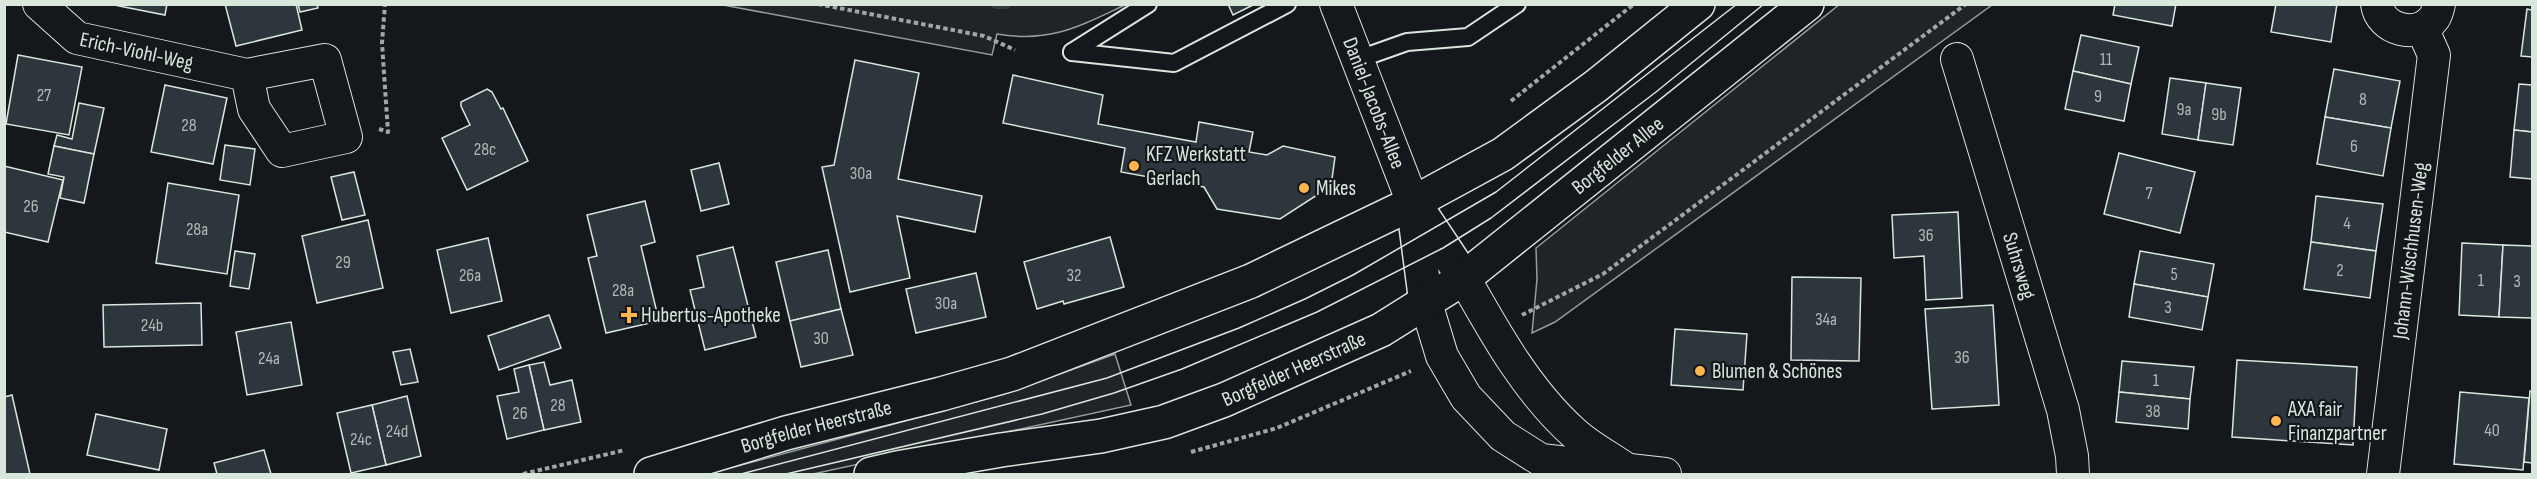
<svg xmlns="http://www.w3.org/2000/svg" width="2537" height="479" font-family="'Sofia Sans Condensed',sans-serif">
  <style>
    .green { fill: #202428; stroke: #939e99; stroke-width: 1.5 }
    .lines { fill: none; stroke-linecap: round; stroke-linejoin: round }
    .stream { stroke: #363b3e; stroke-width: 10 }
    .building { fill: #2c363c; stroke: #d8e6dc; stroke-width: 1.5 }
    .service-casing { stroke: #d8e6dc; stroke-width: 20 }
    .minor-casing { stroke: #d8e6dc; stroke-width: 34 }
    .secondary-casing { stroke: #d8e6dc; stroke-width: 36 }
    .path { stroke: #9da8a2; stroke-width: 4; stroke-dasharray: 4.5 3; stroke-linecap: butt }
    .service { stroke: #14181c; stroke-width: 16 }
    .minor { stroke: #14181c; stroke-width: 32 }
    .secondary { stroke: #14181c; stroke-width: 33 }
    .tram { stroke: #d8e6dc; stroke-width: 1.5 }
    .poi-dot { fill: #ffb74d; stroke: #14181c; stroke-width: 2 }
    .labels { text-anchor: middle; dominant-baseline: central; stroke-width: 4.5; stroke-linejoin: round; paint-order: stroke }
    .number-label { font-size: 18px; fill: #adbab4 }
    .street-label { font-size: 21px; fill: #d8e6dc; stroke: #14181c }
    .poi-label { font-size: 21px; fill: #d8e6dc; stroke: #14181c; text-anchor: start }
  </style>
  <rect width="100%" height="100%" fill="#14181c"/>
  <!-- green -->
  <g class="green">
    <polygon points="1840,4 1992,5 1555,322 1532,333 1537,279 1536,248"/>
    <path d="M723,5H1125C1078,27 1050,43 997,34L992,55Z"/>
    <polygon points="1115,354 1131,405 813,474 708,474 1005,394"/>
  </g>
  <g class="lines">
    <!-- stream -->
    <polyline class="stream" points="996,4 1006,4"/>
  </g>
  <!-- building -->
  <g class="building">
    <polygon points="109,4 167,4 165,15"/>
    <polygon points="225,4 296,4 302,30 236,46"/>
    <polygon points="298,4 317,4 318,8 300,12"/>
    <polygon points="1228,4 1255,4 1233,15"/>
    <polygon points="2115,4 2176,4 2172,26 2113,15"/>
    <polygon points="2276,4 2337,4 2331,42 2271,32"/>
    <polygon points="2527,9 2532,10 2532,57 2521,56"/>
    <polygon points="2081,35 2139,47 2131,84 2073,71"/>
    <polygon points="18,55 82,67 69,135 6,124"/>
    <polygon points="855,60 919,73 898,179 982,196 975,232 897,216 910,278 850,292 822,167 834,165"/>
    <polygon points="2334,69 2400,81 2391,128 2325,117"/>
    <polygon points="2073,71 2131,84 2124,121 2065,109"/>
    <polygon points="1013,75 1103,95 1098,124 1196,142 1199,122 1253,132 1249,152 1267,155 1283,146 1335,157 1331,186 1280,219 1217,209 1204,187 1121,172 1125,148 1003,123"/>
    <polygon points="2170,78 2206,83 2198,140 2162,134"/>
    <polygon points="2206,83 2241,88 2233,145 2198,140"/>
    <polygon points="2519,84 2532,85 2532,132 2514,130"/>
    <polygon points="165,85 227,98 213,164 151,152"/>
    <polygon points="487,89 492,92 501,109 503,108 528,161 467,190 442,138 470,125 461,106 461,102"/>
    <polygon points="79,103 104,108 94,154 54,146 57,135 72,139"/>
    <polygon points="2325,117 2391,128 2383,176 2317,164"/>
    <polygon points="2514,130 2532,132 2532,179 2510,177"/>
    <polygon points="225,145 255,149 250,185 220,180"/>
    <polygon points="54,146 94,154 84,203 60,198 64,177 48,174"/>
    <polygon points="2119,153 2195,172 2180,233 2104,214"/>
    <polygon points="719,163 729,204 701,211 691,170"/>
    <polygon points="4,166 63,180 48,242 4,232"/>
    <polygon points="354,172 365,215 342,220 331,177"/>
    <polygon points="168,183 239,195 227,274 156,263"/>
    <polygon points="2316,196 2383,204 2376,251 2311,242"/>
    <polygon points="645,201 655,242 641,246 659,321 606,333 588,258 597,256 587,215"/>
    <polygon points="1958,212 1962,298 1926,300 1924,256 1894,258 1892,215"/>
    <polygon points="368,220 383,288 317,303 302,236"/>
    <polygon points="1110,237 1124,287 1064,304 1063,301 1037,309 1024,262"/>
    <polygon points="488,238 502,301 451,313 437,250"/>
    <polygon points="2311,242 2376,251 2370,298 2304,289"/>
    <polygon points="2462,243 2503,245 2499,317 2459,315"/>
    <polygon points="2503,245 2532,246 2532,318 2499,317"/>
    <polygon points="733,247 756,337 705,350 690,290 704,287 697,256"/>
    <polygon points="828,250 841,309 790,321 776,262"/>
    <polygon points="235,251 255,254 249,289 230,286"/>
    <polygon points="2140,251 2214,264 2208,297 2134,284"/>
    <polygon points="976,273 986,317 916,333 906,289"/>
    <polygon points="1792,277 1861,278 1859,361 1791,360"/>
    <polygon points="2134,284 2208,297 2202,330 2129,317"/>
    <polygon points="201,303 202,345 104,347 103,305"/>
    <polygon points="1993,305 1999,405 1932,409 1925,309"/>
    <polygon points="841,309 853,355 801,367 790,321"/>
    <polygon points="549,315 561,348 499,370 488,336"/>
    <polygon points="291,322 302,385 247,395 236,332"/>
    <polygon points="1675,329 1747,334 1743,390 1671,385"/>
    <polygon points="410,349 418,382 401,385 393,352"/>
    <polygon points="2237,360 2357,367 2353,445 2232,437"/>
    <polygon points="2122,361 2194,367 2190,399 2119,392"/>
    <polygon points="544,362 550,385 572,380 581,422 544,430 529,365"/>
    <polygon points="529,365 544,430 507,439 497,396 519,392 514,369"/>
    <polygon points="2530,391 2532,391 2532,463 2524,462"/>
    <polygon points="2119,392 2190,399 2188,429 2116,422"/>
    <polygon points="2460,392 2529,398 2523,470 2454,464"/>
    <polygon points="12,395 30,474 4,474 4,397"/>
    <polygon points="407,396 421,456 386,465 372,405"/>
    <polygon points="372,405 386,465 351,473 337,413"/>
    <polygon points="96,414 167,429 159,470 87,455"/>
    <polygon points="264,450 271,474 217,474 214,463"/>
  </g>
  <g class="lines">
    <defs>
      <g id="service">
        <polyline points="1072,52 1174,63 1287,4"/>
        <polyline points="1072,52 1148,4"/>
        <polyline points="1359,59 1407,42 1468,37 1517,4"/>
      </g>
      <g id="minor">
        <path id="s1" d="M39,4L77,38L247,75L325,60L346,137L282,151L254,109L247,75"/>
        <path id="s2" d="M1336,4L1413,203"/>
        <path d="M2377,4C2380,30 2418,40 2434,18C2436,15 2438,9 2439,4"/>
        <path id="s3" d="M1957,59L2063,410L2072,456L2073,474"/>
        <path d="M1464,278C1495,333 1527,391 1574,433C1588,446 1607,456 1623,467"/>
        <polyline points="1426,303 1442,356 1466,397 1503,436 1541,460 1665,474"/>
        <path id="s4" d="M2383,474L2434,55L2422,28"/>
      </g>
      <g id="secondary">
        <polyline points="1413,203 1426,303"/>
        <polyline points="1418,209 1464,278"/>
        <path id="s5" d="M651,474L786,433L941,394L1012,374L1251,281L1413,203L1503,154L1596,86L1698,4"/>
        <path id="s6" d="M871,474L897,468L1001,450L1101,436L1164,422L1224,400L1381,330L1464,278L1807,4"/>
      </g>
    </defs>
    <!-- service casing -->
    <use href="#service" class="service-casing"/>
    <!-- minor casing -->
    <use href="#minor" class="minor-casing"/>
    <!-- secondary casing -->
    <use href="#secondary" class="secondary-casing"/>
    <!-- path -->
    <g class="path">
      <polyline points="818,4 984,36 1015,50"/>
      <polyline points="1511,101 1634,4"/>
      <polyline points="379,129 388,132 382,43 385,4"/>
      <polyline points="1522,315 1603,274 1966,4"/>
      <polyline points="1191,452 1277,428 1411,371"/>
      <polyline points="523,474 625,450"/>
    </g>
    <!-- service -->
    <use href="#service" class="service"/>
    <!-- minor -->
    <use href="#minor" class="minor"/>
    <!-- secondary -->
    <use href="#secondary" class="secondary"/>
    <!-- tram -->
    <g class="tram">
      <polyline points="741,474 1107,378 1239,328 1305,299 1353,275 1496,192 1737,4"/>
      <polyline points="786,474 1042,414 1114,393 1182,369 1317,312 1443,248 1491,218 1656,92 1764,4"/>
    </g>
  </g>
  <!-- markers -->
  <g class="poi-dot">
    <circle cx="1134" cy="166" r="6"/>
    <circle cx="1304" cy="188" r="6"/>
    <path d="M626 306h6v6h6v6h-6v6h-6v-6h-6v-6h6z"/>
    <circle cx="1700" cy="371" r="6"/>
    <circle cx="2276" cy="421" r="6"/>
  </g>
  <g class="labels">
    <!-- number labels -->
    <g class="number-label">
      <text x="2106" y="59">11</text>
      <text x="44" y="95">27</text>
      <text x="2098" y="96">9</text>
      <text x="2363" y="99">8</text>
      <text x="2184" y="109">9a</text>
      <text x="2219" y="114">9b</text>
      <text x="189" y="125">28</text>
      <text x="2354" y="146">6</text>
      <text x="485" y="149">28c</text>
      <text x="861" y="173">30a</text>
      <text x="2149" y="193">7</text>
      <text x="31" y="206">26</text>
      <text x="2347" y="223">4</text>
      <text x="197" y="229">28a</text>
      <text x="1926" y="235">36</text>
      <text x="343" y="262">29</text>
      <text x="2340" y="270">2</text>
      <text x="2174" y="274">5</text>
      <text x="470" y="275">26a</text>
      <text x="1074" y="275">32</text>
      <text x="2481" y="280">1</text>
      <text x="2517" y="281">3</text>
      <text x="623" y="290">28a</text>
      <text x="946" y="303">30a</text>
      <text x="2168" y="307">3</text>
      <text x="1826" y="319">34a</text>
      <text x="152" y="325">24b</text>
      <text x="821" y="338">30</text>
      <text x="1962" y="357">36</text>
      <text x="269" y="358">24a</text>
      <text x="2156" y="380">1</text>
      <text x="558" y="405">28</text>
      <text x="2153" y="411">38</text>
      <text x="520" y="413">26</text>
      <text x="2492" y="430">40</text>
      <text x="397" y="431">24d</text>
      <text x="361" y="439">24c</text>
    </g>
    <!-- street labels -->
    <g class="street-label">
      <text stroke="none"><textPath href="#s1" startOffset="112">Erich-Viohl-Weg</textPath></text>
      <text stroke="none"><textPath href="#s2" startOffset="106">Daniel-Jacobs-Allee</textPath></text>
      <text stroke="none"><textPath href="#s6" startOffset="828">Borgfelder Allee</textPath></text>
      <text stroke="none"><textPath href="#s4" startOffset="225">Johann-Wischhusen-Weg</textPath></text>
      <text stroke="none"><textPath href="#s3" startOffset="216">Suhrsweg</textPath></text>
      <text stroke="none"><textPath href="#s6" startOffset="438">Borgfelder Heerstraße</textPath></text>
      <text stroke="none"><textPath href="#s5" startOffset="172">Borgfelder Heerstraße</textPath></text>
    </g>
    <!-- poi labels -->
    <g class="poi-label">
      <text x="1146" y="154">KFZ Werkstatt<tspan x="1146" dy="24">Gerlach</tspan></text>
      <text x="1316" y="188">Mikes</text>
      <text x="641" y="315">Hubertus-Apotheke</text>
      <text x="1712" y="371">Blumen &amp; Schönes</text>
      <text x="2288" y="409">AXA fair<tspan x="2288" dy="24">Finanzpartner</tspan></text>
    </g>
  </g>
  <!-- border -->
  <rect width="2537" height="479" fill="none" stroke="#d8e6dc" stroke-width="12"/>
</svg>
